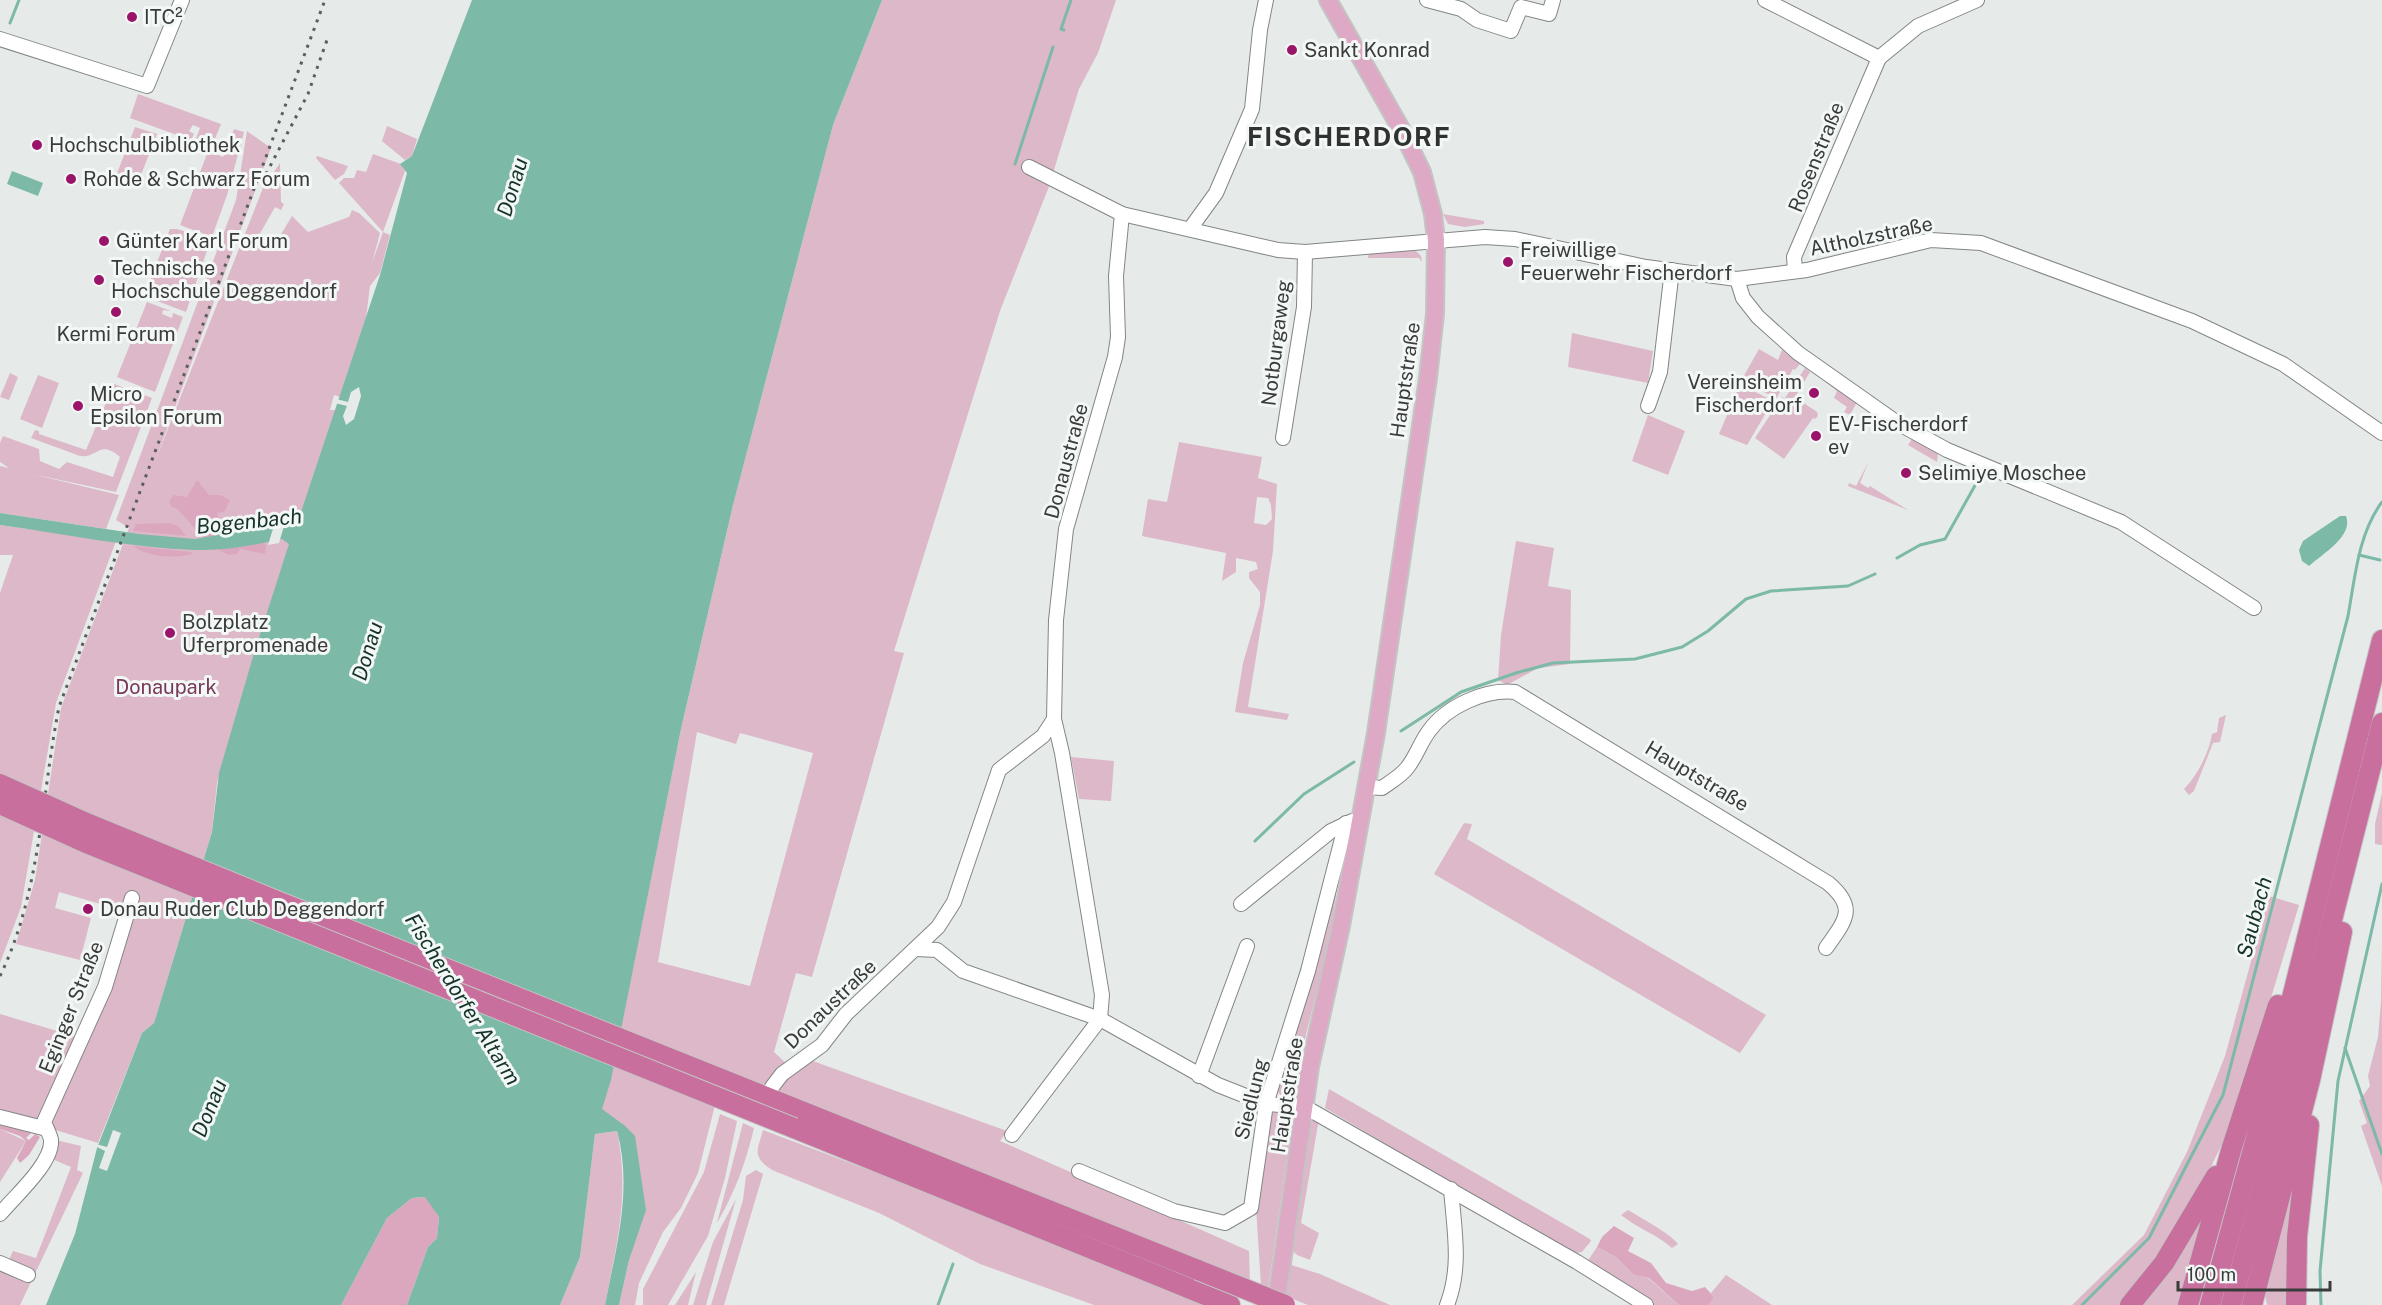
<svg xmlns="http://www.w3.org/2000/svg" width="2382" height="1305" font-family="'Public Sans',sans-serif">
  <style>
    .green { fill: #ddb8c9; fill-rule: evenodd }
    .forest { fill: #dba7bf }
    .water { fill: #7db9a7 }
    .pier { fill: #e6eae9 }
    .lines { fill: none; stroke-linecap: round; stroke-linejoin: round }
    .stream { stroke: #7db9a7; stroke-width: 3 }
    .minor-casing { stroke: #828685; stroke-width: 16 }
    .major-casing { stroke: #c4c4c4; stroke-width: 20 }
    .highway-casing { stroke: #c4c4c4; stroke-width: 22 }
    .minor { stroke: #fff; stroke-width: 14 }
    .major { stroke: #dea9c4; stroke-width: 16 }
    .highway { stroke: #c86f9d; stroke-width: 20 }
    .rail { stroke: #5b5e5d; stroke-width: 3; stroke-dasharray: 3 6; stroke-linecap: butt }
    .highway-bridge-casing { stroke: #c4c4c4; stroke-width: 22; stroke-linecap: butt }
    .highway-bridge { stroke: #c86f9d; stroke-width: 20 }
    .poi-dot { fill: #9a1569; stroke: #f3f8f6; stroke-width: 2 }
    .labels { text-anchor: middle; dominant-baseline: central; stroke-width: 6; stroke-linejoin: round; paint-order: stroke }
    .poi-label { font-size: 20px; fill: #3a3c3b; stroke: #f3f8f6; text-anchor: start }
    .street-label { font-size: 20px; fill: #3a3c3b; stroke: #f3f8f6 }
    .park-label { font-size: 20px; fill: #79395b; stroke: #f3f8f6 }
    .water-label { font-size: 21px; font-style: italic; fill: #15332a; stroke: #f3f8f6 }
    .district-label { font-size: 26px; font-weight: bold; letter-spacing: 1.5px; fill: #2f3231; stroke: #f3f8f6 }
  </style>
  <rect width="100%" height="100%" fill="#e6eae9"/>
  <!-- green -->
  <g class="green">
    <path d="M882,0H1116L1098,53L1079,89L1048,189L1000,311L894,651L904,653L812,977L796,973L774,1052L789,1066L763,1086L621,1028L681,729L733,505L833,125ZM697,732L736,744L740,733L813,753L750,986L658,962Z"/>
    <polygon points="138,94 221,124 210,151 223,157 234,129 244,132 227,195 212,237 180,225 210,146 195,141 200,128 193,125 189,131 194,134 191,140 130,118"/>
    <polygon points="387,126 417,139 412,156 405,160 382,141"/>
    <polygon points="135,127 157,134 137,185 116,176"/>
    <polygon points="247,131 271,148 154,464 263,188 280,163 281,202 284,204 281,210 275,207 258,237 274,246 292,216 308,232 349,217 352,210 359,213 380,233 372,263 383,232 339,183 344,178 354,178 357,170 366,172 373,154 401,164 405,171 383,232 390,235 380,273 370,286 366,318 340,397 334,395 330,410 336,410 256,647 217,783 212,832 154,1023 142,1033 98,1143 0,1113 0,1014 84,1039 110,985 135,914 59,892 55,908 91,918 80,960 16,944 35,880 61,708 129,528 116,520 236,200"/>
    <polygon points="317,156 348,166 344,174 335,180 316,158"/>
    <polygon points="1443,214 1484,221 1484,224 1465,227 1448,224"/>
    <polygon points="170,229 177,229 200,236 192,237 201,241 203,238 210,242 186,312 144,296"/>
    <polygon points="1416,251 1421,256 1422,262 1419,258 1368,258 1369,252"/>
    <polygon points="147,302 171,311 163,310 162,314 172,318 173,313 183,317 155,392 117,377"/>
    <polygon points="1572,333 1653,351 1648,383 1568,367"/>
    <polygon points="1759,349 1778,360 1782,350 1800,364 1795,370 1793,369 1776,399 1742,379"/>
    <polygon points="1805,368 1810,372 1795,397 1817,412 1818,416 1815,419 1813,418 1784,459 1755,438 1782,397 1797,407 1785,398"/>
    <polygon points="10,373 18,377 9,400 0,397"/>
    <polygon points="38,375 59,383 42,428 20,419"/>
    <polygon points="1822,379 1857,402 1850,415 1844,412 1847,407 1834,398 1837,391"/>
    <path d="M114,384L152,398L116,492L32,474L119,495L106,529L0,513V466L9,468L0,462V443L3,436L39,449L40,461L59,469L67,462L113,477L120,457C100,439 98,458 80,456L31,438L35,430L39,431V434L86,450Z"/>
    <polygon points="1740,384 1773,401 1747,445 1719,434"/>
    <polygon points="1648,415 1685,431 1668,475 1632,461"/>
    <polygon points="1912,439 1938,453 1937,462 1908,445"/>
    <path d="M1179,442L1262,457L1258,478L1277,484L1273,551L1248,707L1289,714L1287,720L1235,712L1243,663L1260,605V592L1249,578V572L1258,569L1256,562L1236,558V572L1222,581L1226,553L1142,536L1148,499L1167,502ZM1257,497L1268,498L1271,505L1272,519L1266,525L1254,523Z"/>
    <polygon points="1868,463 1860,483 1868,488 1870,486 1908,510 1848,486 1849,483 1856,486"/>
    <polygon points="0,525 116,541 56,703 21,907 0,963 0,593 13,555 0,555"/>
    <polygon points="1516,541 1554,548 1548,586 1571,590 1570,664 1538,668 1507,685 1498,680 1501,635"/>
    <path d="M2226,715L2220,742L2213,743L2194,791L2189,795L2184,789C2197,776 2209,753 2212,734L2217,732L2219,718Z"/>
    <polygon points="1071,757 1114,761 1111,801 1079,799"/>
    <polygon points="2382,793 2382,845 2375,844 2375,824"/>
    <polygon points="1464,823 1472,824 1467,839 1766,1015 1740,1053 1434,874"/>
    <polygon points="1333,894 1336,894 1331,933 1300,1059 1287,1059"/>
    <polygon points="2269,896 2299,905 2235,1117 2183,1225 2122,1305 2072,1305 2144,1235 2187,1152 2225,1056"/>
    <polygon points="2382,943 2382,1186 2361,1126 2367,1123 2359,1101 2370,1086 2368,1076 2378,1037 2381,1002"/>
    <polygon points="810,1060 1007,1131 1000,1141 1249,1251 1250,1282 779,1091 789,1075"/>
    <polygon points="614,1063 715,1105 698,1173 681,1208 663,1232 639,1283 635,1305 619,1305 629,1260 635,1137 601,1110"/>
    <polygon points="1282,1070 1297,1072 1294,1090 1283,1099 1277,1090"/>
    <polygon points="1329,1089 1590,1239 1591,1241 1582,1252 1571,1254 1325,1108"/>
    <polygon points="1280,1110 1289,1113 1292,1124 1268,1289 1261,1286 1255,1191 1268,1121 1273,1113"/>
    <polygon points="720,1114 737,1121 725,1178 708,1236 668,1305 643,1305 643,1289 704,1172"/>
    <polygon points="1319,1119 1301,1223 1319,1233 1310,1260 1297,1255 1289,1247 1309,1125 1312,1120"/>
    <path d="M743,1123L754,1128C746,1162 735,1192 717,1223Z"/>
    <polygon points="0,1129 26,1141 0,1182"/>
    <path d="M763,1130L1025,1229L1203,1305H1094L980,1264L879,1213L772,1170C752,1156 757,1152 763,1130Z"/>
    <path d="M617,1131C630,1195 617,1242 605,1305H560L580,1257L595,1134Z"/>
    <polygon points="56,1140 81,1146 77,1170 83,1173 20,1305 0,1305 0,1269 4,1271 13,1251 36,1258 71,1167 52,1159"/>
    <polygon points="756,1170 763,1174 724,1305 711,1305 743,1200 746,1176"/>
    <polygon points="2296,1171 2291,1305 2267,1305 2264,1289"/>
    <polygon points="736,1199 706,1305 693,1305 713,1242"/>
    <path d="M1628,1210C1641,1218 1671,1234 1678,1244L1672,1248C1656,1234 1637,1228 1621,1215Z"/>
    <polygon points="2206,1211 2180,1305 2140,1305 2171,1269"/>
    <polygon points="1597,1247 1616,1257 1634,1275 1648,1278 1679,1305 1651,1305 1587,1262"/>
    <polygon points="1288,1264 1320,1274 1390,1305 1308,1305 1283,1295"/>
    <polygon points="696,1272 688,1305 675,1305"/>
    <polygon points="1726,1275 1772,1305 1709,1305 1714,1297 1711,1293"/>
  </g>
  <!-- forest -->
  <g class="forest">
    <path d="M197,480L209,495H220L230,500L225,511L217,513L219,520L246,523L275,512L272,521L248,527L247,532L266,545L265,554L240,549L237,554L229,555C198,540 199,530 176,508L172,507L169,502L173,495L187,497Z"/>
    <polygon points="169,523 178,526 186,536 133,531 136,524"/>
    <path d="M133,546L191,552L192,554C175,559 147,557 133,546Z"/>
    <polygon points="0,1124 32,1132 26,1138 29,1140 35,1134 40,1137 29,1155 20,1163 17,1158 26,1141 20,1136 0,1129"/>
    <polygon points="426,1197 439,1217 437,1238 428,1247 407,1305 341,1305 387,1218 412,1198"/>
    <polygon points="1614,1226 1634,1238 1628,1251 1651,1263 1666,1283 1692,1291 1705,1287 1714,1297 1709,1305 1679,1305 1649,1278 1634,1275 1616,1257 1597,1247 1602,1237"/>
  </g>
  <!-- water -->
  <g class="water">
    <path d="M472,0H882L833,125L733,505L681,729L611,1080L602,1109L624,1125L635,1136L646,1210L629,1260L619,1305H605C616,1248 633,1189 617,1131L595,1134L580,1257L560,1305H407L428,1247L437,1238L439,1217L425,1197L412,1198L387,1218L341,1305H46L75,1234L97,1148L142,1033L154,1023L212,832L219,773L254,653L289,544L282,539C254,545 225,551 196,550C131,548 65,534 0,525V513L139,534L195,539L247,530L300,515L380,275L407,173L400,164L412,156Z"/>
    <polygon points="12,171 43,183 38,196 7,184"/>
    <path d="M2340,516H2346C2354,536 2322,554 2309,566L2302,561L2299,550L2303,541Z"/>
  </g>
  <!-- pier -->
  <g class="pier">
    <polygon points="359,387 361,396 354,419 346,425 343,416 347,406 335,403 336,399 348,402 351,392"/>
    <polygon points="287,516 279,543 268,545 276,519"/>
    <polygon points="113,1130 121,1133 107,1171 99,1168 105,1151 95,1146 96,1144 107,1147"/>
  </g>
  <g class="lines">
    <!-- stream -->
    <g class="stream">
      <polyline points="10,23 19,0"/>
      <polyline points="1064,30 1061,29 1071,0"/>
      <polyline points="1015,164 1053,47"/>
      <polyline points="2359,555 2380,560"/>
      <polyline points="1897,558 1920,545 1945,539 1982,473"/>
      <polyline points="1401,731 1461,692 1516,673 1553,663 1635,659 1682,647 1708,631 1746,599 1771,591 1848,586 1875,574"/>
      <polyline points="1255,841 1304,794 1354,762"/>
      <polyline points="2345,1048 2382,1154"/>
      <polyline points="938,1305 953,1264"/>
      <path d="M2082,1305L2149,1238L2223,1095L2348,616C2355,578 2358,534 2382,502"/>
      <polyline points="2321,1305 2320,1271 2338,1081 2382,884"/>
    </g>
    <defs>
      <g id="minor">
        <polyline points="1427,0 1461,9 1477,20 1511,31 1521,7 1549,14 1553,0"/>
        <polyline points="1765,0 1879,58 1794,257 1795,271"/>
        <polyline points="0,39 147,86 182,0"/>
        <polyline points="1879,58 1918,26 1977,0"/>
        <polyline points="1029,167 1122,214 1278,250 1305,252 1485,237 1515,239 1646,267 1737,279 1807,270 1931,240 1981,243 2192,321 2283,364 2382,433"/>
        <polyline points="1190,229 1216,193 1252,109 1260,30 1266,0"/>
        <polyline points="1737,279 1743,298 1758,317 1798,353 1896,422 1947,450 2121,522 2254,608"/>
        <polyline points="1648,406 1660,372 1672,270"/>
        <polyline points="1283,438 1304,307 1305,252"/>
        <path d="M1367,787L1382,788C1390,782 1401,776 1407,768C1416,757 1420,743 1429,731C1447,706 1485,689 1515,692L1828,883C1858,908 1845,921 1826,948"/>
        <polyline points="1241,904 1331,831 1352,821"/>
        <polyline points="916,949 937,950 963,971 1100,1019 1218,1085 1266,1104 1305,1107 1577,1262 1646,1305"/>
        <polyline points="1199,1076 1247,946"/>
        <polyline points="772,1087 782,1074 822,1045 846,1014 938,927 954,902 999,770 1043,736 1054,719"/>
        <polyline points="0,1117 47,1129"/>
        <polyline points="1012,1135 1100,1019 1102,995 1062,753 1054,719 1056,620 1066,529 1115,357 1118,337 1116,276 1122,214"/>
        <polyline points="1079,1171 1174,1211 1225,1223 1251,1208 1266,1104 1308,971 1346,823"/>
        <path d="M0,1214C14,1197 53,1163 51,1140C50,1134 46,1128 44,1122L105,987L132,898"/>
        <polyline points="0,1263 28,1275"/>
        <path d="M1447,1305C1462,1267 1454,1228 1451,1189"/>
      </g>
      <polyline id="major" points="1276,1305 1310,1067 1341,926 1376,733 1428,378 1435,314 1436,240 1433,214 1422,172 1401,129 1328,0"/>
      <g id="highway">
        <polyline points="277,901 1198,1270"/>
        <polyline points="794,1128 1230,1305"/>
        <polyline points="2130,1305 2164,1263 2216,1176"/>
        <polyline points="2188,1305 2232,1147 2278,1005"/>
        <polyline points="2210,1305 2263,1113 2382,640"/>
        <polyline points="2231,1305 2282,1117 2382,723"/>
        <polyline points="2252,1305 2310,1080 2342,932"/>
        <polyline points="2296,1305 2297,1237 2309,1125"/>
      </g>
    </defs>
    <!-- minor casing -->
    <use href="#minor" class="minor-casing"/>
    <!-- major casing -->
    <use href="#major" class="major-casing"/>
    <!-- highway casing -->
    <use href="#highway" class="highway-casing"/>
    <!-- minor -->
    <use href="#minor" class="minor"/>
    <!-- major -->
    <use href="#major" class="major"/>
    <!-- highway -->
    <use href="#highway" class="highway"/>
    <!-- rail -->
    <g class="rail">
      <polyline points="266,174 308,94 327,40"/>
      <path d="M0,976C41,892 41,797 59,707L325,0"/>
    </g>
    <defs>
      <g id="highway-bridge">
        <polyline points="0,784 89,824 277,901"/>
        <polyline points="0,804 86,843 794,1128"/>
        <polyline points="1198,1270 1285,1305"/>
      </g>
    </defs>
    <!-- highway-bridge casing -->
    <use href="#highway-bridge" class="highway-bridge-casing"/>
    <!-- highway-bridge -->
    <use href="#highway-bridge" class="highway-bridge"/>
  </g>
  <!-- markers -->
  <g class="poi-dot">
    <circle cx="132" cy="17" r="6"/>
    <circle cx="1292" cy="50" r="6"/>
    <circle cx="37" cy="145" r="6"/>
    <circle cx="71" cy="179" r="6"/>
    <circle cx="104" cy="241" r="6"/>
    <circle cx="1508" cy="262" r="6"/>
    <circle cx="99" cy="280" r="6"/>
    <circle cx="116" cy="312" r="6"/>
    <circle cx="1814" cy="393" r="6"/>
    <circle cx="78" cy="406" r="6"/>
    <circle cx="1816" cy="436" r="6"/>
    <circle cx="1906" cy="473" r="6"/>
    <circle cx="170" cy="633" r="6"/>
    <circle cx="88" cy="909" r="6"/>
  </g>
  <g class="labels">
    <!-- poi labels -->
    <g class="poi-label">
      <text x="144" y="17">ITC²</text>
      <text x="1304" y="50">Sankt Konrad</text>
      <text x="49" y="145">Hochschulbibliothek</text>
      <text x="83" y="179">Rohde &amp; Schwarz Forum</text>
      <text x="116" y="241">Günter Karl Forum</text>
      <text x="1520" y="250">Freiwillige<tspan x="1520" dy="23">Feuerwehr Fischerdorf</tspan></text>
      <text x="111" y="268">Technische<tspan x="111" dy="23">Hochschule Deggendorf</tspan></text>
      <text x="116" y="334" text-anchor="middle">Kermi Forum</text>
      <text x="1802" y="382" text-anchor="end">Vereinsheim<tspan x="1802" dy="23">Fischerdorf</tspan></text>
      <text x="90" y="394">Micro<tspan x="90" dy="23">Epsilon Forum</tspan></text>
      <text x="1828" y="424">EV-Fischerdorf<tspan x="1828" dy="23">ev</tspan></text>
      <text x="1918" y="473">Selimiye Moschee</text>
      <text x="182" y="622">Bolzplatz<tspan x="182" dy="23">Uferpromenade</tspan></text>
      <text x="100" y="909">Donau Ruder Club Deggendorf</text>
    </g>
    <!-- street labels -->
    <g class="street-label">
      <text transform="translate(1816 157) rotate(-68)">Rosenstraße</text>
      <text transform="translate(1871 236) rotate(-12)">Altholzstraße</text>
      <text transform="translate(1276 343) rotate(-83)">Notburgaweg</text>
      <text transform="translate(1405 380) rotate(-82)">Hauptstraße</text>
      <text transform="translate(1066 461) rotate(-75)">Donaustraße</text>
      <text transform="translate(1697 776) rotate(31)">Hauptstraße</text>
      <text transform="translate(830 1004) rotate(-44)">Donaustraße</text>
      <text transform="translate(71 1007) rotate(-68)">Eginger Straße</text>
      <text transform="translate(1287 1095) rotate(-81)">Hauptstraße</text>
      <text transform="translate(1251 1099) rotate(-76)">Siedlung</text>
    </g>
    <!-- park labels -->
    <g class="park-label">
      <text x="166" y="687">Donaupark</text>
    </g>
    <!-- water labels -->
    <g class="water-label">
      <text transform="translate(512 187) rotate(-73)">Donau</text>
      <text transform="translate(249 521) rotate(-6)">Bogenbach</text>
      <text transform="translate(367 651) rotate(-73)">Donau</text>
      <text transform="translate(2254 917) rotate(-75)">Saubach</text>
      <text transform="translate(463 999) rotate(58)">Fischerdorfer Altarm</text>
      <text transform="translate(209 1108) rotate(-68)">Donau</text>
    </g>
    <!-- district labels -->
    <g class="district-label">
      <text x="1349" y="136">FISCHERDORF</text>
    </g>
  </g>
  <!-- scale -->
  <path d="M2178 1281v9h152v-9" fill="none" stroke="#3a3c3b" stroke-width="3"/>
  <text x="2187" y="1281" font-size="18" fill="#3a3c3b" stroke="#f3f8f6" stroke-width="4.5" paint-order="stroke">100 m</text>
</svg>
